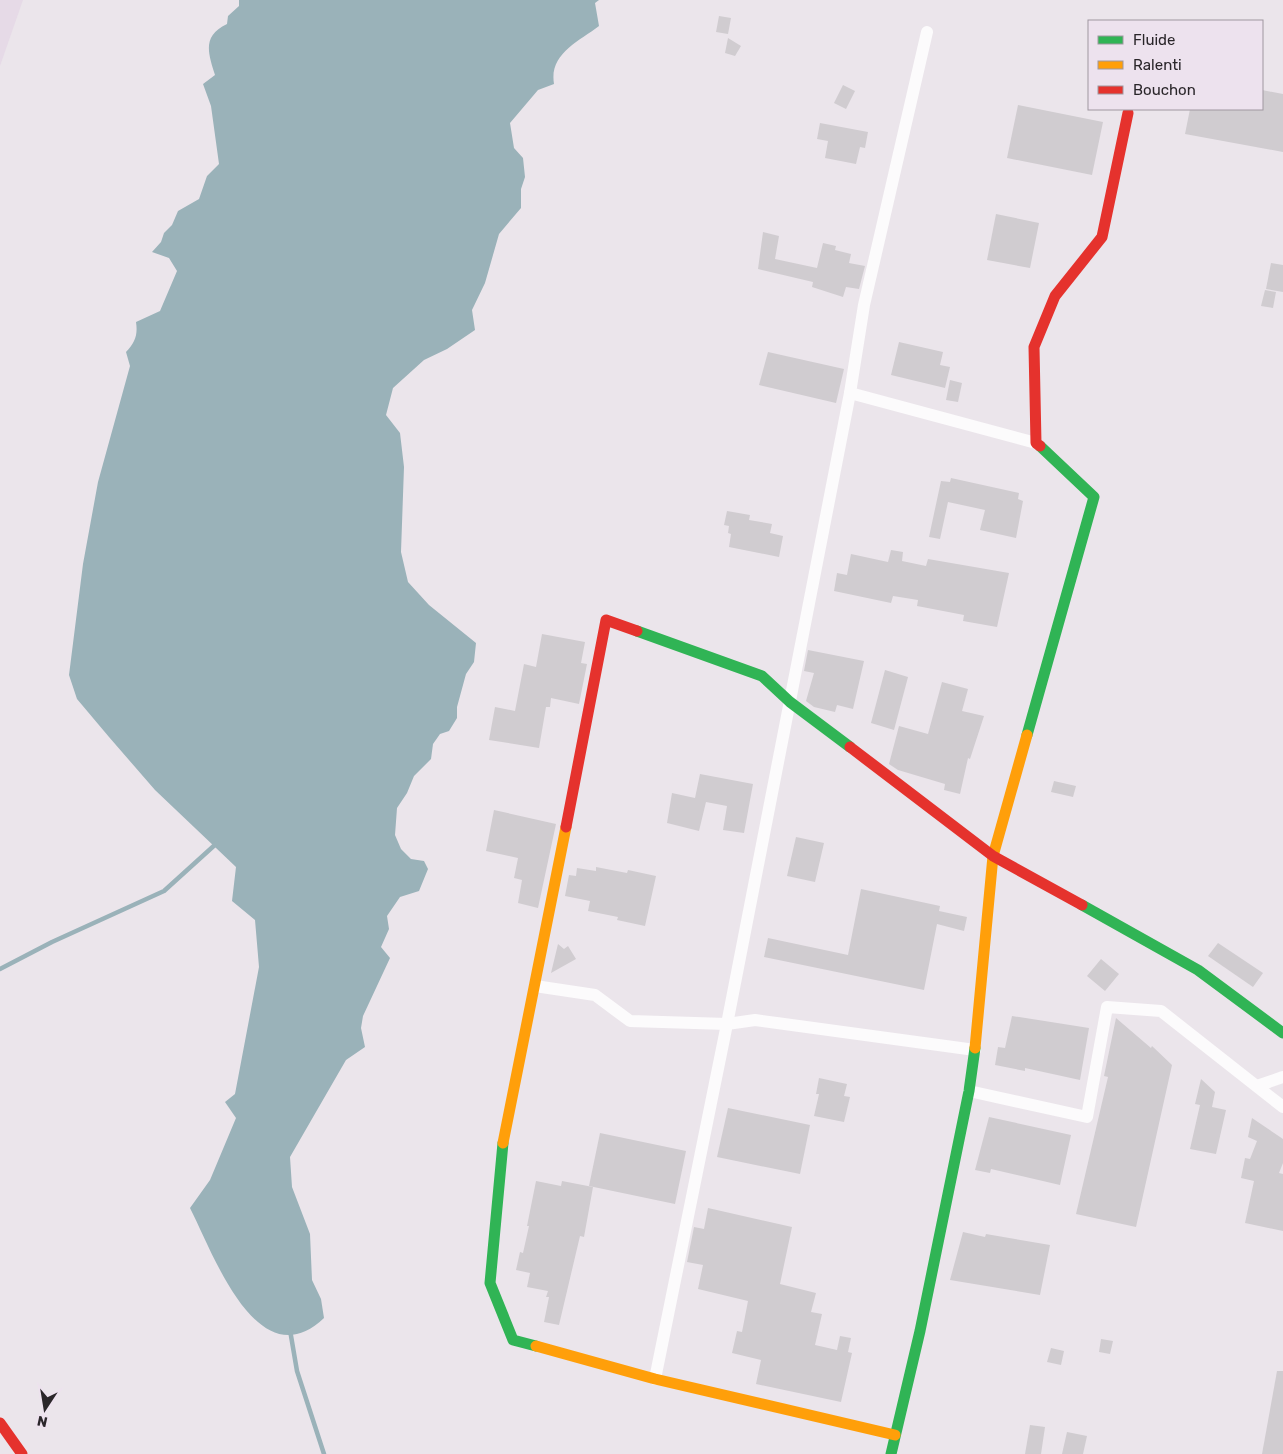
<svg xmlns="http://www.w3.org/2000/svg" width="1283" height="1454" font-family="Rubik,sans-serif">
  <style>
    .built { fill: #e6dae7 }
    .water { fill: #9ab2b9 }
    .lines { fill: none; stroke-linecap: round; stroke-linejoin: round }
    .stream { stroke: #9ab2b9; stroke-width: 4.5 }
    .building { fill: #d0ccd0 }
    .street { stroke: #fcfbfc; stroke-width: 12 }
    .fast { stroke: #30b455; stroke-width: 11 }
    .slow { stroke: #ff9f0a; stroke-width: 11 }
    .jam { stroke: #e5322d; stroke-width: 11 }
  </style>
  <rect width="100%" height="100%" fill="#ebe5eb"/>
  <!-- built -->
  <polygon class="built" points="0,0 23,0 0,66"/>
  <!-- water -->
  <path class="water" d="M239,0H599L595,3L599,26C578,42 549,54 554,84L538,90L510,123L514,148L523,158L525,177L521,189V208L499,234L485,283L472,310L475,330L447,349L424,360L393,388L386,415L400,433L404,467L401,552L408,582L429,605L476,643L474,662L466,674L457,707V718L449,731L440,734L433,744L431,759L414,776L407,793L397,808L395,835L401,849L411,859L424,861L428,869L419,891L400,897L387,916L389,929L381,947L390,958L363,1016L361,1028L365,1047L346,1060L290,1157L292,1187L310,1234L312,1280L321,1299L324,1318C258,1381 213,1253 190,1208L210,1180L236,1118L225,1102L235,1094L259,967L255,920L232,901L236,867L155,790L109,737L77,699L69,675L83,564L98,482L130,366L126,352C135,343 138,335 136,322L160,311L177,271L169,258L152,252L161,242L164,233L172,225L178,211L199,199L207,176L219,164L211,106L203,84L215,75C208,53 202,36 227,24L228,16L239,6Z"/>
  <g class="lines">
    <!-- stream -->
    <g class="stream">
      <polyline points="0,969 52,942 164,891 217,843"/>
      <polyline points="290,1330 297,1371 324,1454"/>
    </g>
  </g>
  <!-- building -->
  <g class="building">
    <polygon points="719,16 731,18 728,34 716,32"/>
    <polygon points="728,38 741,46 735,56 725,53"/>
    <polygon points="843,85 855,91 846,109 834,103"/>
    <polygon points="1262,90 1283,94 1283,152 1185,134 1190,109 1262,109"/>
    <polygon points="1018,105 1103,122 1092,175 1007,158"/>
    <polygon points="820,123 868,132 865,148 860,147 856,164 825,158 828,141 817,139"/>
    <polygon points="996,214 1039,223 1030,268 987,260"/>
    <polygon points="763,232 779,236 775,259 817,268 823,243 836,246 835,250 851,254 849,263 865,266 859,289 846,287 843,297 812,287 813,282 758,269"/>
    <polygon points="1271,263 1283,265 1283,292 1266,289"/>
    <polygon points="1265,290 1276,292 1273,308 1261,306"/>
    <polygon points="899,342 943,352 940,365 950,367 945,388 891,375"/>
    <polygon points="768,352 844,369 836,403 759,385"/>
    <polygon points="950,380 962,383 958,402 946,400"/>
    <polygon points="951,478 1019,493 1018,499 1023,501 1016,538 980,530 985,510 948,502 940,539 929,537 941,481 950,482"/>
    <polygon points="727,511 750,515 749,520 772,524 770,533 783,536 779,557 729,547 731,534 728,533 729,526 724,525"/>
    <polygon points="891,550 903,552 902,561 926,566 928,559 1009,573 997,627 963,621 964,615 917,606 918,600 893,596 891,603 834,591 837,573 847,575 851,554 888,562"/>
    <polygon points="542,634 585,642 581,663 587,664 579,704 551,698 550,707 546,707 539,748 489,740 495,707 515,711 524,664 536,667"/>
    <polygon points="808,650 864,661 853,709 837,705 835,712 814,707 806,701 814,673 804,671"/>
    <polygon points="885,670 908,677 894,730 871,723"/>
    <polygon points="942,682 968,689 962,711 984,716 970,759 968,758 960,794 944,790 945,784 898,770 889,764 899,726 928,734"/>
    <polygon points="700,774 753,784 744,833 723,830 727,806 706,802 699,831 667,823 672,793 695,798"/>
    <polygon points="1054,781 1076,786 1073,797 1051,792"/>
    <polygon points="494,810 556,824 538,908 518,903 522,880 514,878 518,858 486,851"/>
    <polygon points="796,837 824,843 815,882 787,876"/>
    <polygon points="596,867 627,873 628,870 656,876 645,926 617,920 618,917 588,911 590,901 565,896 569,875 576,876 577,868 596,871"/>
    <polygon points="861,889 940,906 939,911 967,917 964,931 937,924 924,990 764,957 768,938 848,955"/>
    <polygon points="1218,943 1263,973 1253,987 1208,956"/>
    <polygon points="558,944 564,949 568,946 576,959 551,973"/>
    <polygon points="1101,959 1119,974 1105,991 1087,976"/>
    <polygon points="1012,1016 1089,1028 1080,1080 1025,1068 1025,1071 995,1065 998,1047 1005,1048"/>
    <polygon points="1116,1018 1151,1048 1152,1046 1172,1065 1136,1227 1076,1214 1108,1077 1104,1076"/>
    <polygon points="819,1078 847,1084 844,1096 850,1097 844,1122 814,1116 819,1094 816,1094"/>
    <polygon points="1201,1079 1215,1092 1212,1107 1226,1110 1216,1154 1190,1149 1200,1105 1195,1104"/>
    <polygon points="728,1108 810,1125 800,1174 717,1157"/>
    <polygon points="989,1117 1071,1135 1060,1185 991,1169 990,1173 975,1170"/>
    <polygon points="1252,1118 1283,1139 1283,1163 1279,1173 1283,1174 1283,1231 1245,1223 1254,1181 1241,1178 1245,1158 1250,1159 1257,1141 1248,1137"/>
    <polygon points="600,1133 686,1151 675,1204 589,1186"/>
    <polygon points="536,1181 561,1186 562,1181 593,1187 584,1237 580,1236 559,1325 544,1322 549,1297 546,1297 548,1291 527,1287 530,1273 516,1270 520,1252 523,1253 529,1226 527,1226"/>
    <polygon points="708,1208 792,1227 780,1284 816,1293 811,1312 822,1314 815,1345 837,1350 840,1336 851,1338 848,1352 852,1353 841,1402 756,1384 761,1360 732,1353 737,1331 742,1332 748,1301 698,1289 703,1265 687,1262 694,1227 704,1229"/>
    <polygon points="963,1232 985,1237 986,1234 1050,1245 1040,1295 950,1280"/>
    <polygon points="1101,1339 1113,1341 1110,1354 1099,1352"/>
    <polygon points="1051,1348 1064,1351 1061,1365 1047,1362"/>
    <polygon points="1277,1371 1283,1371 1283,1454 1262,1454"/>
    <polygon points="1030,1425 1045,1427 1041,1454 1025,1454"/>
    <polygon points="1067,1432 1087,1436 1083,1454 1062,1454"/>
  </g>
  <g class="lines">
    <!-- street -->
    <g class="street">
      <polyline points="850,393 1036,443"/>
      <polyline points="535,986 595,995 630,1021 727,1024 755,1020 975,1050"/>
      <polyline points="1257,1086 1283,1077"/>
      <polyline points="969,1091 1087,1117 1107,1007 1161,1011 1283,1107"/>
      <polyline points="655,1379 727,1024 850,393 864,305 927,32"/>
    </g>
    <!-- fast -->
    <g class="fast">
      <polyline points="637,631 762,676 790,702 850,747"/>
      <polyline points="1027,735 1094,497 1040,446"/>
      <polyline points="1082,905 1198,970 1283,1033"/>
      <polyline points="503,1143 490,1283 513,1340 536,1346"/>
      <polyline points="891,1454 920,1331 969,1091 975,1048"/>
    </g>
    <!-- slow -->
    <g class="slow">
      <polyline points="975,1048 993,856 1027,735"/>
      <polyline points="503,1143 566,827"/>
      <polyline points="536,1346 655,1379 895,1435"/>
    </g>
    <!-- jam -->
    <g class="jam">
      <polyline points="1040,446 1036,443 1034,347 1055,296 1102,237 1128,113"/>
      <polyline points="850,747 993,856 1082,905"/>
      <polyline points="566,827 606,620 637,631"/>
      <polyline points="0,1423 22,1454"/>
    </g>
  </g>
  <!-- legend -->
  <rect x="1088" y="20" width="175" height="90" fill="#ede2ee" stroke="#9f97a0"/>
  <rect x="1098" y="36" width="25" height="8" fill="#30b455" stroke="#9f97a0"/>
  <text x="1133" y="45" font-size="15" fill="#2a262a">Fluide</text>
  <rect x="1098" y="61" width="25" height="8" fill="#ff9f0a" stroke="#9f97a0"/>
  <text x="1133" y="70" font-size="15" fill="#2a262a">Ralenti</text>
  <rect x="1098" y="86" width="25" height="8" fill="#e5322d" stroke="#9f97a0"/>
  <text x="1133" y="95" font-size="15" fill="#2a262a">Bouchon</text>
  <!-- north arrow -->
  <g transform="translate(45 1409) rotate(192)" stroke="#ede2ee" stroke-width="4" paint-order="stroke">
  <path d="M0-4L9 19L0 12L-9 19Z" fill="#2a262a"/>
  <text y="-8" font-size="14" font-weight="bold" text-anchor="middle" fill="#2a262a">N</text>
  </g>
</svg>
